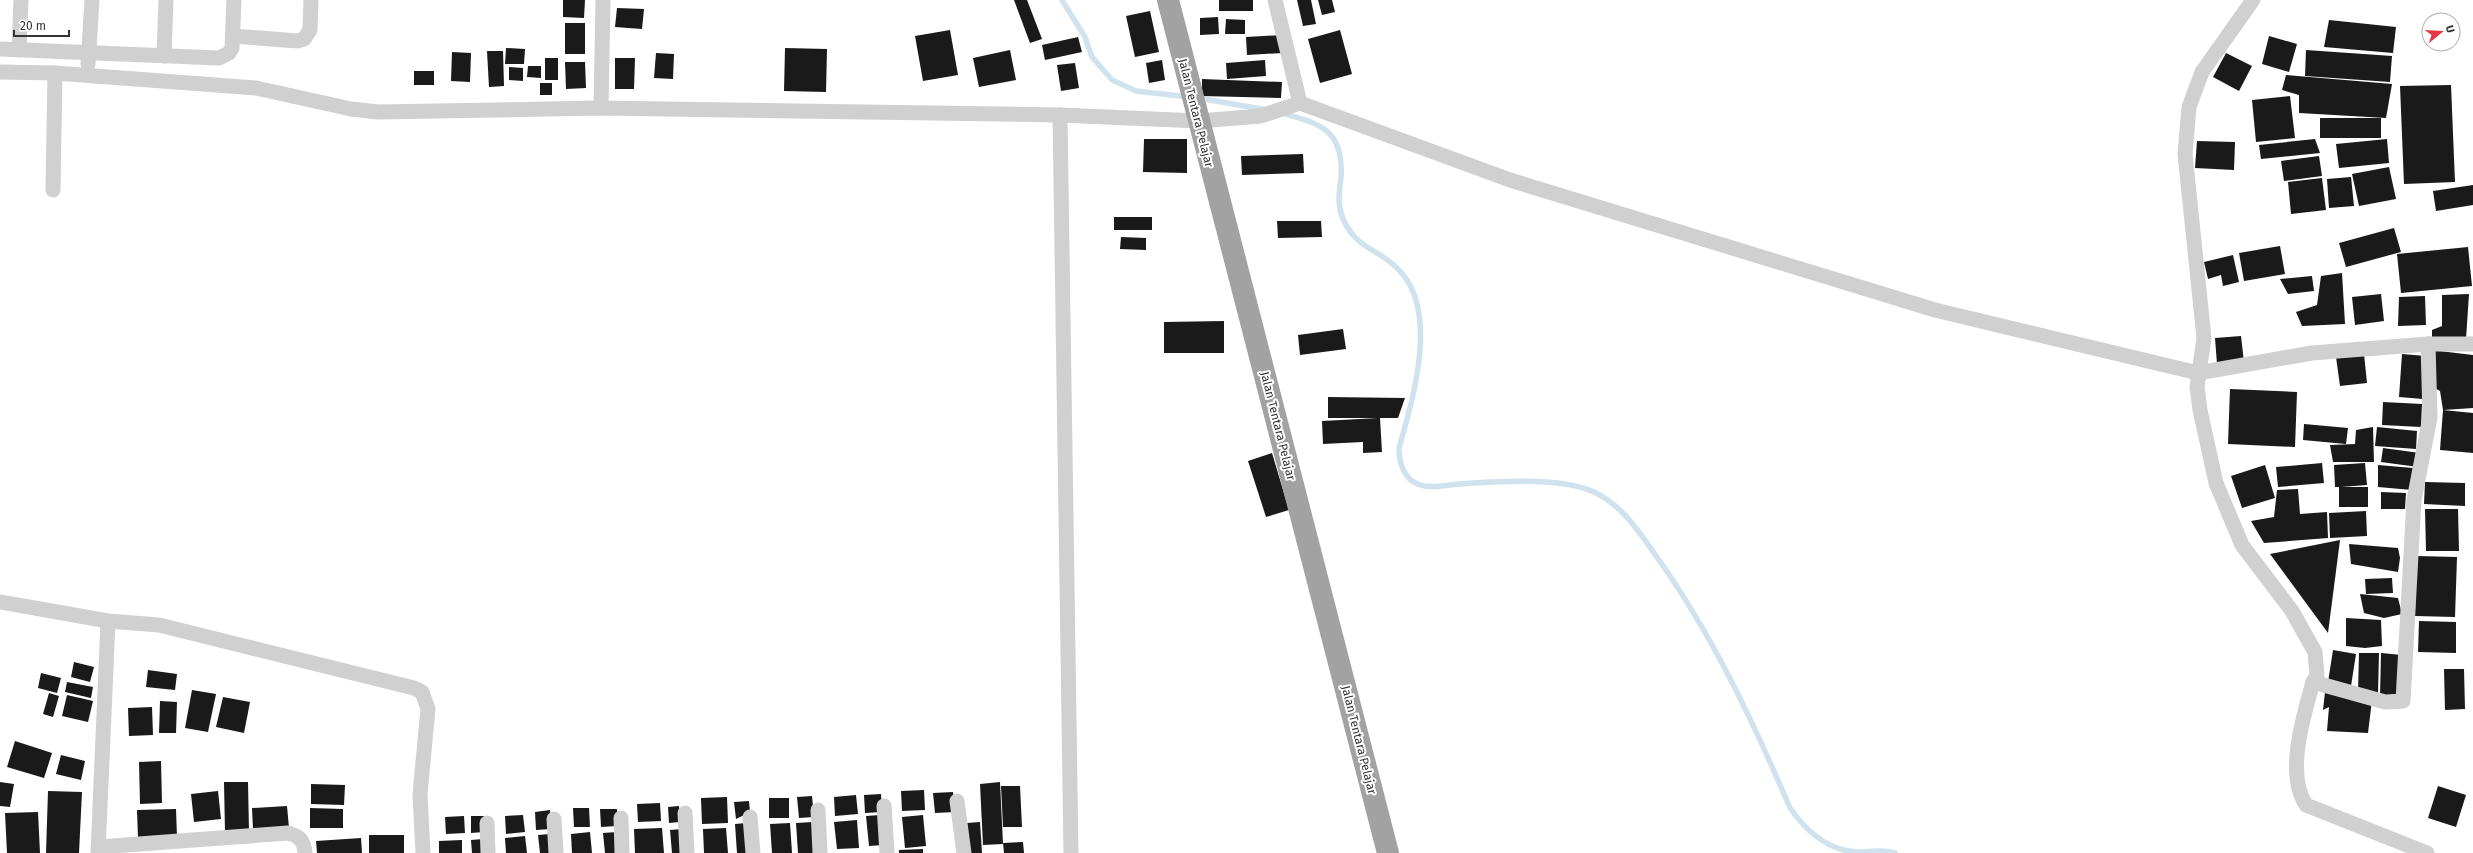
<svg xmlns="http://www.w3.org/2000/svg" width="2473" height="853" font-family="'Fira Sans',sans-serif">
  <style>
    .lines { fill: none; stroke-linecap: round; stroke-linejoin: round }
    .stream { stroke: #cfe2ee; stroke-width: 5.5 }
    .building { fill: #1a1a1a }
    .minor { stroke: #d0d0d0; stroke-width: 15 }
    .trunk { stroke: #a2a2a2; stroke-width: 22 }
    .labels { text-anchor: middle; dominant-baseline: central; stroke-width: 4; stroke-linejoin: round; paint-order: stroke }
    .street-label { font-size: 12px; fill: #333; stroke: #fff }
  </style>
  <rect width="100%" height="100%" fill="#fff"/>
  <g class="lines">
    <!-- stream -->
    <g class="stream">
      <polyline points="1062,0 1085,37 1092,57 1112,80 1136,91 1189,97"/>
      <polyline points="1198,98 1268,110"/>
      <path d="M1282,113C1321,124 1344,130 1341,178C1339,193 1337,204 1343,219C1357,250 1378,248 1398,269C1440,310 1413,399 1399,448C1399,463 1404,480 1420,485C1433,489 1446,485 1459,484C1496,482 1563,476 1596,493C1622,506 1638,530 1654,553C1711,632 1752,719 1790,808C1806,831 1828,851 1858,852C1870,852 1883,849 1895,853"/>
    </g>
  </g>
  <!-- building -->
  <g class="building">
    <polygon points="563,0 585,0 584,18 563,17"/>
    <polygon points="1014,0 1027,0 1042,39 1030,43"/>
    <rect x="1219" y="0" width="34" height="11"/>
    <polygon points="1297,0 1311,0 1316,24 1303,26"/>
    <polygon points="1318,0 1332,0 1335,12 1322,15"/>
    <polygon points="617,8 644,9 642,29 615,27"/>
    <polygon points="1150,11 1159,52 1135,57 1126,16"/>
    <polygon points="1218,17 1219,34 1200,35 1200,18"/>
    <polygon points="1226,19 1245,20 1245,34 1225,34"/>
    <polygon points="2329,20 2396,27 2393,53 2324,47"/>
    <rect x="565" y="23" width="20" height="31"/>
    <polygon points="950,30 958,75 923,81 915,36"/>
    <polygon points="1340,30 1352,74 1320,83 1308,39"/>
    <polygon points="1282,35 1283,53 1247,55 1246,37"/>
    <polygon points="2269,36 2297,44 2289,72 2262,64"/>
    <polygon points="1078,37 1082,52 1045,60 1042,45"/>
    <polygon points="506,48 525,49 524,64 505,64"/>
    <polygon points="785,48 827,49 826,92 784,91"/>
    <polygon points="1010,50 1016,80 979,87 973,58"/>
    <polygon points="2306,50 2392,56 2390,82 2305,76"/>
    <polygon points="487,51 503,51 504,86 489,87"/>
    <polygon points="452,52 471,53 470,82 451,81"/>
    <polygon points="656,53 674,54 673,79 654,78"/>
    <polygon points="2226,53 2252,66 2239,91 2213,77"/>
    <rect x="545" y="58" width="13" height="22"/>
    <polygon points="615,58 635,58 634,89 615,89"/>
    <polygon points="1162,60 1165,80 1149,83 1146,63"/>
    <polygon points="1265,60 1266,76 1227,79 1226,63"/>
    <polygon points="565,62 585,62 586,88 566,89"/>
    <polygon points="1075,63 1079,88 1061,91 1057,65"/>
    <polygon points="528,66 541,66 541,78 527,77"/>
    <polygon points="509,67 523,68 523,81 509,80"/>
    <rect x="414" y="71" width="20" height="14"/>
    <polygon points="2286,75 2392,84 2386,118 2299,113 2299,95 2282,90"/>
    <polygon points="1202,79 1282,82 1281,98 1202,96"/>
    <rect x="540" y="83" width="12" height="12"/>
    <polygon points="2451,85 2455,182 2404,184 2400,86"/>
    <polygon points="2290,96 2295,138 2256,142 2252,100"/>
    <rect x="2320" y="118" width="61" height="20"/>
    <polygon points="1144,139 1187,139 1187,173 1143,172"/>
    <polygon points="2315,139 2320,153 2261,159 2259,145"/>
    <polygon points="2387,139 2389,163 2339,168 2336,144"/>
    <polygon points="2197,141 2235,142 2234,170 2195,168"/>
    <polygon points="1303,154 1304,173 1242,175 1241,156"/>
    <polygon points="2319,156 2322,176 2284,181 2281,161"/>
    <polygon points="2389,167 2396,199 2359,206 2352,174"/>
    <polygon points="2351,177 2354,206 2329,208 2327,179"/>
    <polygon points="2322,178 2326,210 2291,214 2288,182"/>
    <polygon points="2473,185 2473,205 2436,211 2433,191"/>
    <rect x="1114" y="217" width="38" height="13"/>
    <polygon points="1277,221 1321,221 1322,237 1278,238"/>
    <polygon points="2394,228 2401,252 2346,267 2339,243"/>
    <polygon points="1121,237 1146,238 1146,250 1120,249"/>
    <polygon points="2280,246 2285,274 2244,281 2239,253"/>
    <polygon points="2468,247 2472,286 2401,293 2397,254"/>
    <polygon points="2233,255 2239,282 2223,286 2221,275 2208,279 2204,262"/>
    <polygon points="2342,273 2345,324 2302,326 2296,312 2317,305 2321,276"/>
    <polygon points="2312,276 2314,291 2288,294 2280,279"/>
    <polygon points="2381,294 2384,321 2355,325 2352,297"/>
    <polygon points="2469,294 2466,339 2432,341 2432,330 2442,326 2442,295"/>
    <polygon points="2425,296 2426,325 2398,326 2399,297"/>
    <polygon points="1224,321 1224,353 1164,353 1164,322"/>
    <polygon points="1343,329 1346,349 1300,355 1298,335"/>
    <polygon points="2241,336 2244,362 2217,364 2215,338"/>
    <polygon points="2431,350 2473,355 2473,408 2443,410 2440,391 2433,387"/>
    <polygon points="2364,354 2367,383 2340,386 2336,357"/>
    <polygon points="2402,354 2426,356 2423,399 2399,397"/>
    <polygon points="2230,389 2297,392 2295,447 2228,444"/>
    <polygon points="1328,397 1405,398 1398,418 1380,418 1382,452 1363,453 1363,442 1323,444 1322,421 1378,418 1328,418"/>
    <polygon points="2383,402 2422,404 2421,427 2382,425"/>
    <polygon points="2443,410 2473,413 2473,453 2440,450"/>
    <polygon points="2304,424 2348,428 2346,444 2303,440"/>
    <polygon points="2373,427 2374,462 2333,462 2330,445 2355,444 2356,430"/>
    <polygon points="2377,427 2417,431 2416,449 2375,446"/>
    <polygon points="2383,448 2420,453 2418,467 2381,462"/>
    <polygon points="1272,453 1289,510 1266,517 1248,461"/>
    <polygon points="2322,463 2324,483 2278,487 2276,467"/>
    <polygon points="2365,463 2367,485 2341,487 2368,487 2368,507 2339,507 2339,487 2335,487 2334,465"/>
    <polygon points="2265,465 2275,498 2242,508 2231,476"/>
    <polygon points="2378,465 2413,468 2412,490 2378,487"/>
    <polygon points="2425,482 2465,483 2465,506 2424,504"/>
    <polygon points="2298,489 2300,514 2327,512 2328,538 2264,543 2251,521 2274,517 2277,490"/>
    <polygon points="2381,492 2406,493 2405,509 2381,509"/>
    <polygon points="2425,509 2458,509 2459,551 2426,551"/>
    <polygon points="2366,511 2367,536 2330,538 2329,513"/>
    <polygon points="2340,540 2328,633 2270,554"/>
    <polygon points="2349,544 2398,548 2400,558 2398,572 2351,564"/>
    <polygon points="2416,556 2457,557 2455,617 2415,616"/>
    <polygon points="2392,578 2393,593 2366,594 2365,579"/>
    <polygon points="2360,594 2398,598 2402,614 2384,618 2364,613"/>
    <polygon points="2346,618 2381,620 2382,646 2365,648 2346,646"/>
    <polygon points="2419,621 2456,622 2456,653 2418,652"/>
    <polygon points="2333,650 2356,654 2351,686 2328,682"/>
    <polygon points="2359,653 2379,653 2378,693 2358,693"/>
    <polygon points="2381,653 2402,655 2401,697 2380,697"/>
    <polygon points="74,662 94,667 90,682 71,677"/>
    <polygon points="2444,669 2464,669 2465,709 2445,710"/>
    <polygon points="148,670 177,674 175,690 146,687"/>
    <polygon points="41,673 61,678 57,693 38,688"/>
    <polygon points="67,682 93,687 91,698 65,692"/>
    <polygon points="192,690 216,694 208,732 185,728"/>
    <polygon points="2325,692 2372,700 2368,733 2327,731 2329,707 2323,710"/>
    <polygon points="49,693 59,696 53,717 43,714"/>
    <polygon points="67,695 93,701 88,722 62,716"/>
    <polygon points="223,697 250,702 244,733 216,727"/>
    <polygon points="160,701 177,702 176,733 159,733"/>
    <polygon points="152,707 153,735 129,736 128,708"/>
    <polygon points="15,741 52,753 44,778 7,767"/>
    <polygon points="61,755 85,761 81,780 56,774"/>
    <polygon points="161,761 162,803 140,804 139,762"/>
    <polygon points="0,782 14,784 10,807 0,806"/>
    <polygon points="224,782 248,782 249,832 225,832"/>
    <polygon points="1000,782 1003,844 983,845 980,784"/>
    <polygon points="311,784 345,785 344,805 311,804"/>
    <polygon points="1001,786 1020,786 1022,827 1003,827"/>
    <polygon points="2438,786 2466,795 2456,827 2428,818"/>
    <polygon points="924,790 925,810 902,811 901,791"/>
    <polygon points="48,791 82,792 79,853 46,853"/>
    <polygon points="218,791 221,819 194,822 191,794"/>
    <polygon points="953,792 955,812 935,813 933,793"/>
    <polygon points="881,794 882,812 865,813 864,795"/>
    <polygon points="856,795 858,814 835,816 834,797"/>
    <polygon points="812,796 814,817 799,818 797,797"/>
    <polygon points="727,797 728,823 702,824 701,798"/>
    <rect x="769" y="798" width="20" height="20"/>
    <polygon points="749,801 750,812 736,819 734,802"/>
    <polygon points="660,803 661,821 638,822 637,804"/>
    <polygon points="287,806 289,828 253,830 252,808"/>
    <polygon points="679,806 680,822 669,823 668,807"/>
    <polygon points="310,808 343,809 343,828 310,828"/>
    <polygon points="573,808 589,808 590,827 574,827"/>
    <polygon points="176,809 177,837 138,838 137,810"/>
    <polygon points="600,809 617,809 617,826 601,827"/>
    <polygon points="550,810 551,829 536,830 535,812"/>
    <polygon points="38,812 40,853 7,853 5,813"/>
    <polygon points="523,815 525,832 506,834 505,816"/>
    <polygon points="880,815 883,845 869,846 866,816"/>
    <polygon points="923,815 926,846 905,848 902,817"/>
    <polygon points="464,816 465,833 446,834 445,817"/>
    <polygon points="471,816 484,816 484,832 471,833"/>
    <polygon points="857,820 859,848 837,849 834,822"/>
    <polygon points="813,822 815,853 798,853 796,823"/>
    <polygon points="980,822 982,853 969,853 967,823"/>
    <polygon points="746,823 749,853 737,853 735,824"/>
    <polygon points="790,823 792,853 772,853 770,824"/>
    <polygon points="662,828 664,853 635,853 634,829"/>
    <polygon points="726,828 728,853 704,853 703,829"/>
    <polygon points="682,829 684,853 672,853 670,830"/>
    <polygon points="590,832 592,853 572,853 571,834"/>
    <polygon points="617,832 619,853 605,853 603,833"/>
    <polygon points="550,834 552,853 540,853 538,835"/>
    <rect x="369" y="835" width="35" height="18"/>
    <polygon points="525,836 527,853 506,853 505,838"/>
    <polygon points="361,838 362,853 317,853 316,841"/>
    <polygon points="483,839 484,853 472,853 471,840"/>
    <polygon points="462,840 462,853 439,853 439,841"/>
    <polygon points="1023,842 1024,853 1004,853 1003,843"/>
    <polygon points="923,849 923,853 899,853 899,850"/>
  </g>
  <g class="lines">
    <!-- minor -->
    <g class="minor">
      <polyline points="1275,0 1300,103"/>
      <path d="M2253,0L2202,72L2189,107L2185,154L2204,338L2197,387L2200,410L2216,483L2242,545L2292,611L2315,652L2317,676L2313,682C2304,715 2285,773 2306,805L2427,853"/>
      <polyline points="233,36 298,41 304,39 310,30 311,0"/>
      <polyline points="0,49 219,58 229,53 232,48 234,0"/>
      <polyline points="19,50 21,0"/>
      <polyline points="164,56 166,0"/>
      <polyline points="88,64 92,0"/>
      <polyline points="0,72 55,73 256,88 351,109 378,112 601,108 1060,115 1199,121 1261,116 1300,103 1510,180 1935,310 2198,373 2312,353 2428,344 2473,344"/>
      <polyline points="601,108 603,0"/>
      <polyline points="1060,115 1071,853"/>
      <polyline points="53,190 55,73"/>
      <polyline points="0,602 108,621 159,625 414,688 422,692 428,709 420,794 423,853"/>
      <polyline points="2313,682 2385,702 2403,701 2414,500 2430,417 2428,344"/>
      <polyline points="957,801 964,853"/>
      <polyline points="884,806 887,853"/>
      <polyline points="818,810 820,853"/>
      <polyline points="685,813 687,853"/>
      <polyline points="750,817 753,853"/>
      <polyline points="621,818 622,853"/>
      <polyline points="554,819 556,853"/>
      <polyline points="487,823 488,853"/>
      <path d="M99,847L288,833C300,836 304,841 305,853"/>
      <polyline points="98,853 108,621"/>
    </g>
    <!-- trunk -->
    <polyline class="trunk" points="1168,0 1388,853"/>
  </g>
  <g class="labels">
    <!-- street labels -->
    <g class="street-label">
      <text transform="translate(1196 113) rotate(76)">Jalan Tentara Pelajar</text>
      <text transform="translate(1278 426) rotate(76)">Jalan Tentara Pelajar</text>
      <text transform="translate(1359 740) rotate(76)">Jalan Tentara Pelajar</text>
    </g>
  </g>
  <!-- north arrow -->
  <g transform="translate(2441 32) rotate(72)"><circle r="19" fill="#ffffff" stroke="#adadad"/>
  <path d="M0-3L7 15L0 10L-7 15Z" fill="#e63946"/>
  <text y="-6" font-size="11" font-weight="bold" text-anchor="middle" fill="#333333">U</text>
  </g>
  <!-- scale -->
  <path d="M14 30v6h55v-6" fill="none" stroke="#333333" stroke-width="2"/>
  <text x="20" y="30" font-size="12" fill="#333333" stroke="#ffffff" stroke-width="3" paint-order="stroke">20 m</text>
</svg>
